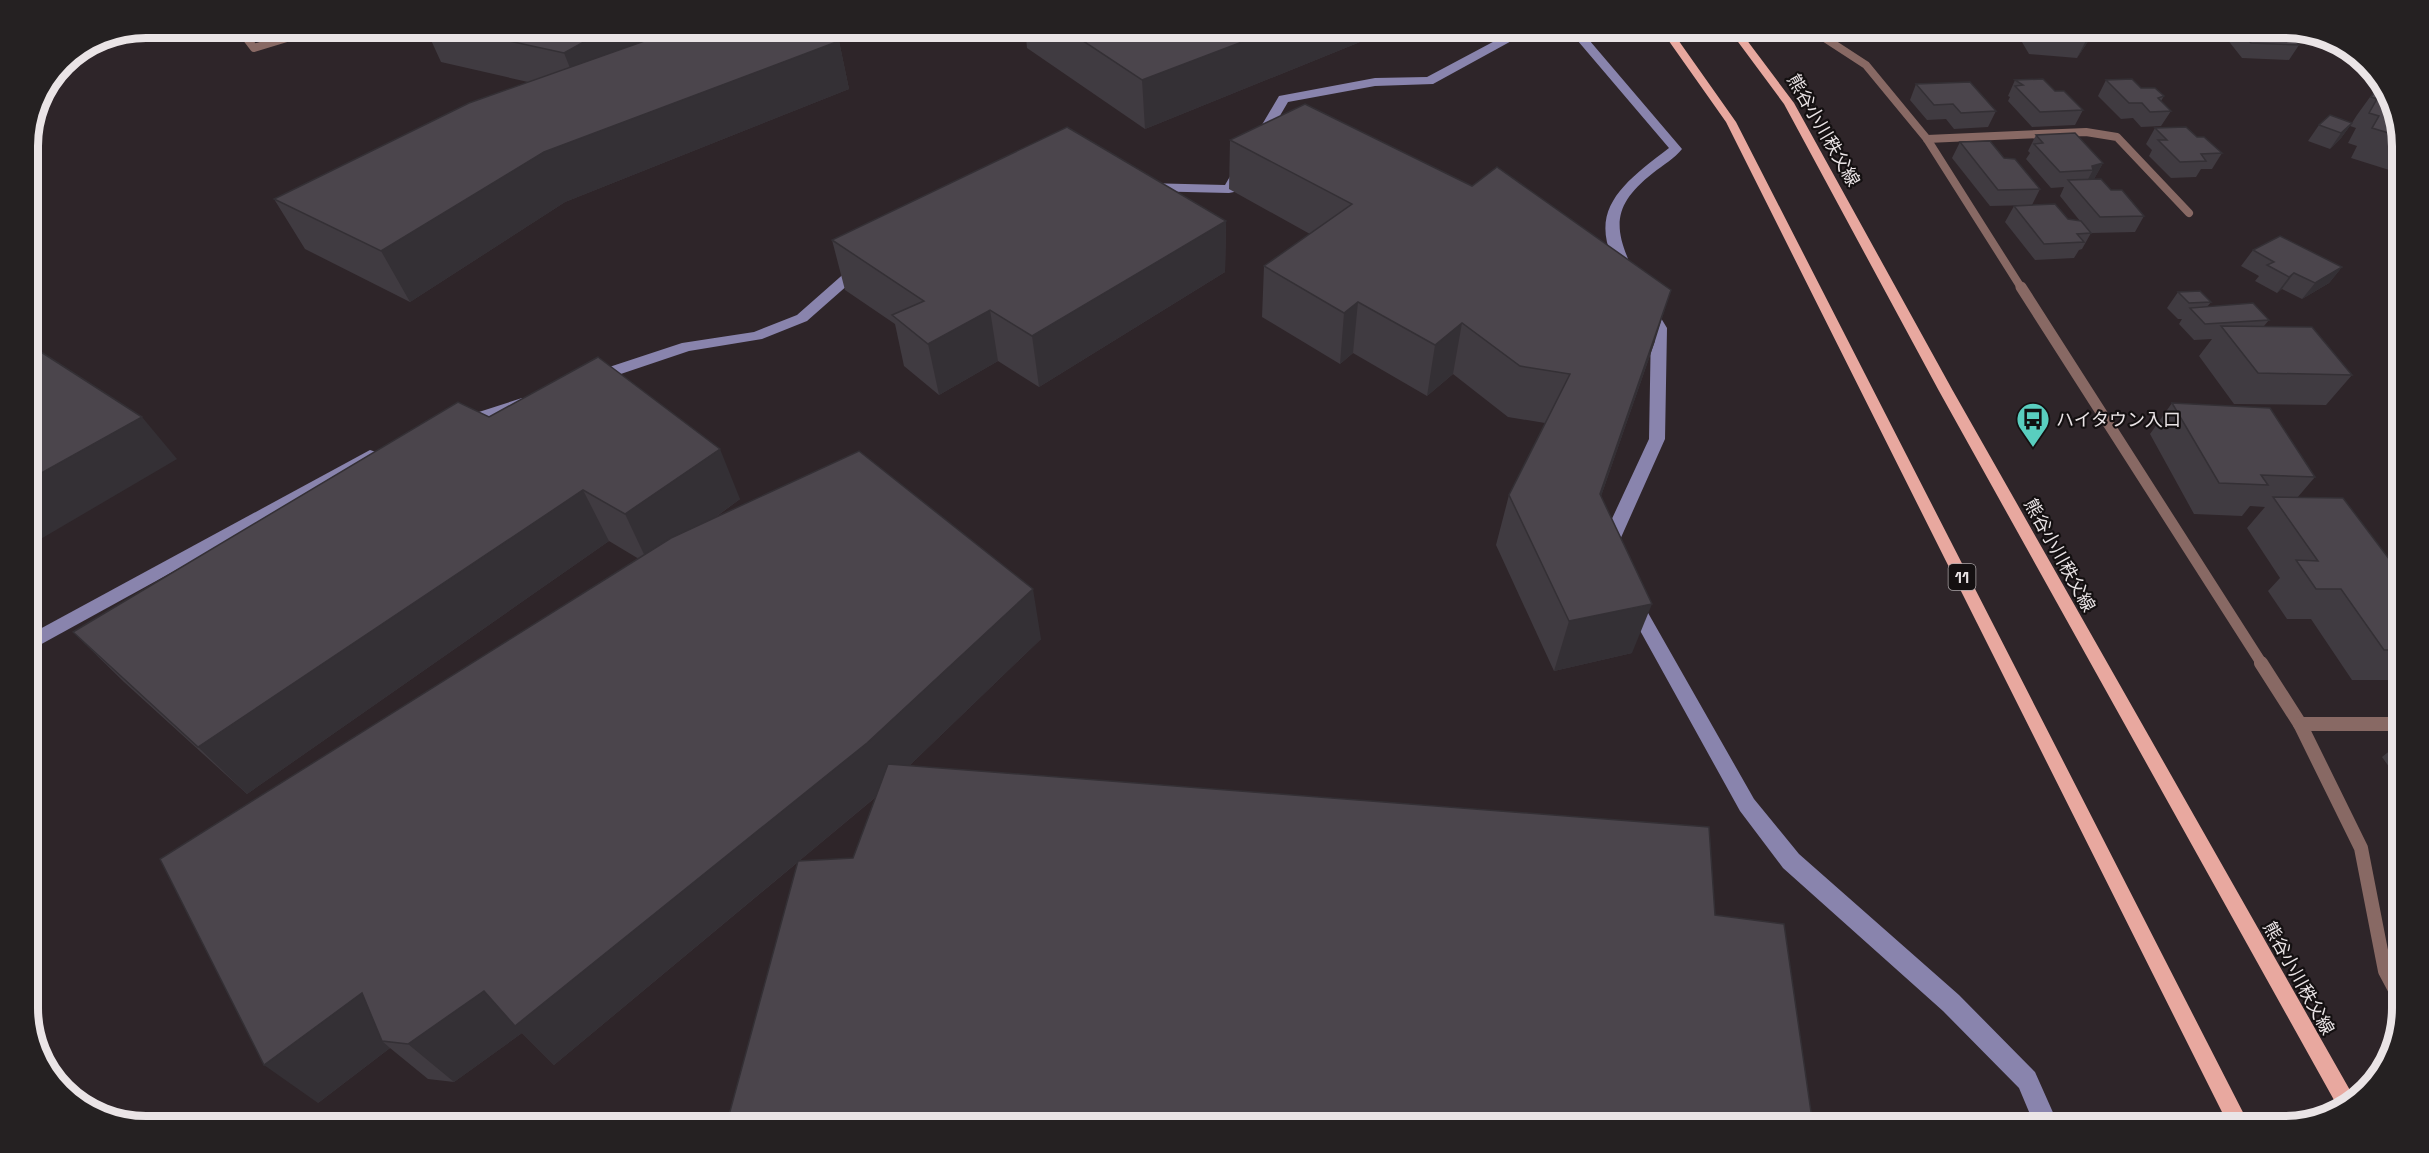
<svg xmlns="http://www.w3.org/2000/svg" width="2429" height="1153" font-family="'Space Grotesk','Noto Sans JP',sans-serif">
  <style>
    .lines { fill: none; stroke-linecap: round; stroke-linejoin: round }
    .stream { fill: #8984ad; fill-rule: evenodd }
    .minor-far2 { stroke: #886964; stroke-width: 8 }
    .minor-far1 { stroke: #886964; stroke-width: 11 }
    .minor { stroke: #886964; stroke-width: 14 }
    .primary { fill: #e8a89f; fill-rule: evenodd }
    .wall { fill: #403b41; fill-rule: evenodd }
    .shaded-wall { fill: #343035 }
    .building { fill: #4b454c; stroke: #343035; stroke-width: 1.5 }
    .labels { text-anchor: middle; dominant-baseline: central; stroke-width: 4.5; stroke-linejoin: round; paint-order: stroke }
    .shield { fill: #141011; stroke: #aaa4a6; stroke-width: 1.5 }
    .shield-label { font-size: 16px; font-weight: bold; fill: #eae4e6 }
    .street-label { font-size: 18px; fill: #eae4e6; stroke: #141011 }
    .poi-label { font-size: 18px; fill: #eae4e6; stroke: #141011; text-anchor: start }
    .rim { fill: none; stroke: #eae4e6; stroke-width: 8 }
  </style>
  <rect width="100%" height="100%" fill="#2e2529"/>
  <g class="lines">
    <!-- stream -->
    <g class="stream">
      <polygon points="1521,27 1537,27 1433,84 1375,86 1288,102 1264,143 1254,143 1253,140 1279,96 1375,78 1427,77"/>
      <path d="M1566,27H1578L1682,149C1675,158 1663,165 1653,173C1611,206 1613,229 1635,274L1633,277H1623C1582,214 1619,186 1669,148Z"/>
      <polygon points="1241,165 1248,169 1234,192 1229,193 1145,191 1138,187 1145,183 1225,185 1236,166"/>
      <polygon points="861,262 866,263 866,269 807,321 762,339 689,351 594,383 586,378 588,374 682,343 754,332 797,315 856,263"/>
      <polygon points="1648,303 1653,305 1667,328 1665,439 1615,551 1612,556 1600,556 1597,551 1649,439 1651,328 1641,308"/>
      <polygon points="522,398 530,403 528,407 463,428 455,423 457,419"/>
      <polygon points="370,450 376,452 378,456 376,460 27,652 27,636"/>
      <polygon points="1633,595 1639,597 1754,799 1799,854 1959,995 2035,1072 2059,1126 2035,1126 2019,1088 1943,1011 1783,868 1740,811 1627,607 1624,602 1627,597"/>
    </g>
    <!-- minor-far2 -->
    <g class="minor-far2">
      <polyline points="238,27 254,48 323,27"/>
      <polyline points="1815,27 1823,37 1866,65 1927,139 2022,289"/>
      <polyline points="1927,139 2086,132 2117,137 2189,213"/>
    </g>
    <!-- minor-far1 -->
    <polyline class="minor-far1" points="2021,287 2262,664"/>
    <!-- minor -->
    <g class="minor">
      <polyline points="2261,663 2300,724 2361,848 2385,971 2402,1003"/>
      <polyline points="2300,724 2402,724"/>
    </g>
    <!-- primary -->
    <g class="primary">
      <polygon points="1659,27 1669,27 1736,122 2250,1126 2229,1126 1726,122"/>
      <polygon points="1727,27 1737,27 1794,103 1953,391 2355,1099 2349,1106 2339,1109 1939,391 1784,104"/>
    </g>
  </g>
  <!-- wall -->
  <g class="wall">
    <polygon points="425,27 655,27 658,36 839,41 849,89 565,202 410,302 305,249 274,199 528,82 441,62"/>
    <polygon points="1025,27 1397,27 1145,129 1027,48"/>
    <polygon points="1849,27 1902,27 1897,39 1854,37"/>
    <polygon points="1941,27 1981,27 1978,34 1944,32"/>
    <polygon points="2013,27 2095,27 2087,43 2077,58 2029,54"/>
    <polygon points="2193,27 2283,27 2299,45 2289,60 2242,58 2227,39 2203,38"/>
    <polygon points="2283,27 2330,38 2294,38"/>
    <polygon points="2015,80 2055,91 2083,110 2075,125 2032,127 2008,101 2010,97 2008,96"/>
    <polygon points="2106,80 2141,88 2164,96 2161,101 2171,111 2161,126 2141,127 2133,118 2121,119 2098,96"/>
    <polygon points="1916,84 1996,111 1988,127 1954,129 1946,119 1927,120 1910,100"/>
    <polygon points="2378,86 2385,88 2402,138 2402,174 2351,158 2357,146 2348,143 2356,128 2350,126 2357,115"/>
    <polygon points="2352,123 2341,138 2330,149 2308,141 2319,125"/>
    <polygon points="2155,128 2197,137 2222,153 2212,169 2201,169 2196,177 2171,178 2149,156 2152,150 2146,144"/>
    <polygon points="2036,135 2103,163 2094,179 2144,216 2135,232 2091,233 2082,249 2079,250 2074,258 2035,260 2005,222 2014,206 2068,219 2080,221 2060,196 2064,187 2051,188 2026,159 2030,153 2028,151"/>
    <polygon points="1230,140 1655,341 1601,496 1632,653 1554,671 1496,545 1509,495 1545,423 1508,417 1453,374 1427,396 1353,353 1340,364 1262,317 1264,266 1310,234 1229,189"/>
    <polygon points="1960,142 2040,189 2032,205 1990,206 1952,158"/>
    <polygon points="1226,221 1225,272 1039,387 998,361 939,395 904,366 895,324 845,290 832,240"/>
    <polygon points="2253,250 2342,267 2329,283 2302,299 2282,289 2277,293 2255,281 2259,276 2241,266"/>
    <polygon points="2178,292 2211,302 2207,307 2269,320 2264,326 2352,375 2326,405 2234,404 2199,356 2212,339 2194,340 2179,324 2182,319 2178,319 2167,308"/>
    <polygon points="2172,403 2315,477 2297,498 2402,576 2402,680 2352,680 2311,619 2287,619 2268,591 2280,578 2247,528 2265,507 2250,506 2242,516 2194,514 2150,434"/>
    <path d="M489,417L740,499L713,519L1041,639L910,765L1715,915L1813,1126H737L729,1115L798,862L554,1065L522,1033L454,1082L428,1079L390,1048L318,1103L639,559L609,541L247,794L124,682L73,632ZM876,797L853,858L799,861Z"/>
    <polygon points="2402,480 2402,490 2398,484"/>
    <polygon points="2402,741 2402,785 2382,757"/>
  </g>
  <!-- shaded-wall -->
  <g class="shaded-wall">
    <polygon points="611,27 655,27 662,46 580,93 564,53"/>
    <polygon points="1281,27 1397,27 1145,129 1142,80"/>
    <polygon points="2093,27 2095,27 2087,43 2077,58"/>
    <polygon points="839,41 849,89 565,202 410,302 381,251 544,152"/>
    <polygon points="2352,123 2341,138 2330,149 2341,133"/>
    <polygon points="2103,163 2094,179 2087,181 2093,170 2092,166"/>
    <polygon points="1226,221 1225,272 1039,387 1032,336"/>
    <polygon points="2342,267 2329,283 2302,299 2315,283"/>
    <polygon points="2294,273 2282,289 2277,293 2289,277"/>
    <polygon points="1671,290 1655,341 1584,545 1600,494"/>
    <polygon points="1358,302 1353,353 1340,364 1344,313"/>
    <polygon points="990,310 998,361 939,395 928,344"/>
    <polygon points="1462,323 1453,374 1427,396 1435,345"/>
    <polygon points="142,417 177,459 27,547 27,481"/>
    <polygon points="720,449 740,499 649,565 625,514"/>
    <polygon points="583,490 609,541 247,794 198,747"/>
    <polygon points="1033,589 1041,639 884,790 554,1065 522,1033 454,1082 408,1044 484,991"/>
    <polygon points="1652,604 1632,653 1554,671 1569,621"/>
    <polygon points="362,993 382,1041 390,1048 318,1103 264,1065"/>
  </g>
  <!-- building -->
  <g class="building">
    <polygon points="446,27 611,27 564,53"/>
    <polygon points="684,27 819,27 839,41 544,152 381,251 274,199 469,103"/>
    <polygon points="1062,27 1281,27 1142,80"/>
    <polygon points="2065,27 2093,27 2092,29"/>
    <polygon points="2238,27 2283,27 2299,45 2251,43"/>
    <polygon points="2043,79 2055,91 2064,91 2083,110 2040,112 2015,86 2023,85 2015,80"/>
    <polygon points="2132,79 2141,88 2155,88 2164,96 2158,98 2171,111 2150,112 2142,103 2129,103 2106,80"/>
    <polygon points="1970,82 1996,111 1961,113 1953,104 1934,105 1916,84"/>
    <polygon points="2378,86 2385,88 2402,137 2372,128 2379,116 2369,113 2377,99 2371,97"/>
    <polygon points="1305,104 1472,186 1497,167 1671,290 1600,494 1652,604 1569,621 1509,495 1570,374 1520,366 1462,323 1435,345 1358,302 1344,313 1264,266 1352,204 1230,140"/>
    <polygon points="2330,115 2352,123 2341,133 2319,125"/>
    <polygon points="1067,127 1226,221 1032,336 990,310 928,344 892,315 924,301 832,240"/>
    <polygon points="2186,127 2197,137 2204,137 2222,153 2201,154 2206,161 2180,162 2158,140 2167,140 2155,128"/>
    <polygon points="2075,133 2103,163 2092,166 2093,170 2060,172 2034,144 2043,143 2036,135"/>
    <polygon points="1990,141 2004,158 2015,159 2040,189 1998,190 1960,142"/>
    <polygon points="2101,179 2111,190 2122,190 2144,216 2100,217 2068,180"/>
    <polygon points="2055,204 2068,219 2081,221 2091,233 2077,234 2084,242 2044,244 2014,206"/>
    <polygon points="2280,236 2342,267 2315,283 2294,273 2289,277 2267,265 2274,262 2253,250"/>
    <polygon points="2200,291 2211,302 2189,303 2178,292"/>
    <polygon points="2253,303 2269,320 2205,324 2190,308"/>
    <polygon points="2221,326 2312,327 2352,375 2258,373"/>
    <polygon points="27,343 142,417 27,481"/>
    <polygon points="598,357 720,449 625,514 583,490 198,747 73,632 458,402 489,417"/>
    <polygon points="2172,403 2270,408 2315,477 2261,475 2268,485 2219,483"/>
    <polygon points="859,451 1033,589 867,743 515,1026 484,991 408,1044 382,1041 362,993 264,1065 160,859 671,538"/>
    <polygon points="2273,497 2343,498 2402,576 2402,650 2384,650 2341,589 2316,589 2296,560 2318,561"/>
    <polygon points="888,764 1709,827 1715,915 1784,924 1813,1126 852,1126 729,1115 798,861 853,858"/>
  </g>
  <!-- icons -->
  <defs>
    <symbol id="bus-pin" viewBox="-11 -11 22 30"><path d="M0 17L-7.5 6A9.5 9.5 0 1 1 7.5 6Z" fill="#59cebf" stroke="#141011"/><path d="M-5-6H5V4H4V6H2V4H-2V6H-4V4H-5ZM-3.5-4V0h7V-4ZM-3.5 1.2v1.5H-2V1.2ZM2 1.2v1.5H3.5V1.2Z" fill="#111"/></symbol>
  </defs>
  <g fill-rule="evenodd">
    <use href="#bus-pin" x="2014" y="400" width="38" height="52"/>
  </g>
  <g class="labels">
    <!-- shield labels -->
    <rect class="shield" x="1948.5" y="564" width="27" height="26" rx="4.5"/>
    <g class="shield-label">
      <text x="1962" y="577">11</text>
    </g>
    <!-- street labels -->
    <g class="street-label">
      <text transform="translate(1824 130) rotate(60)">熊谷小川秩父線</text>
      <text transform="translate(2060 555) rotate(61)">熊谷小川秩父線</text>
      <text transform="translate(2299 978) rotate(61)">熊谷小川秩父線</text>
    </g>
    <!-- poi labels -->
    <g class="poi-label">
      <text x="2056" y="419">ハイタウン入口</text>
    </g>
  </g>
  <!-- crop -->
  <path d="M0 0H2429V1153H0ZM146 38H2284A108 108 0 0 1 2392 146V1008A108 108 0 0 1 2284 1116H146A108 108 0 0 1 38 1008V146A108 108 0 0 1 146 38Z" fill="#252122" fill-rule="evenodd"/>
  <path class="rim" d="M146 38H2284A108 108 0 0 1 2392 146V1008A108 108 0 0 1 2284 1116H146A108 108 0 0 1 38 1008V146A108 108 0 0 1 146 38Z"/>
</svg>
